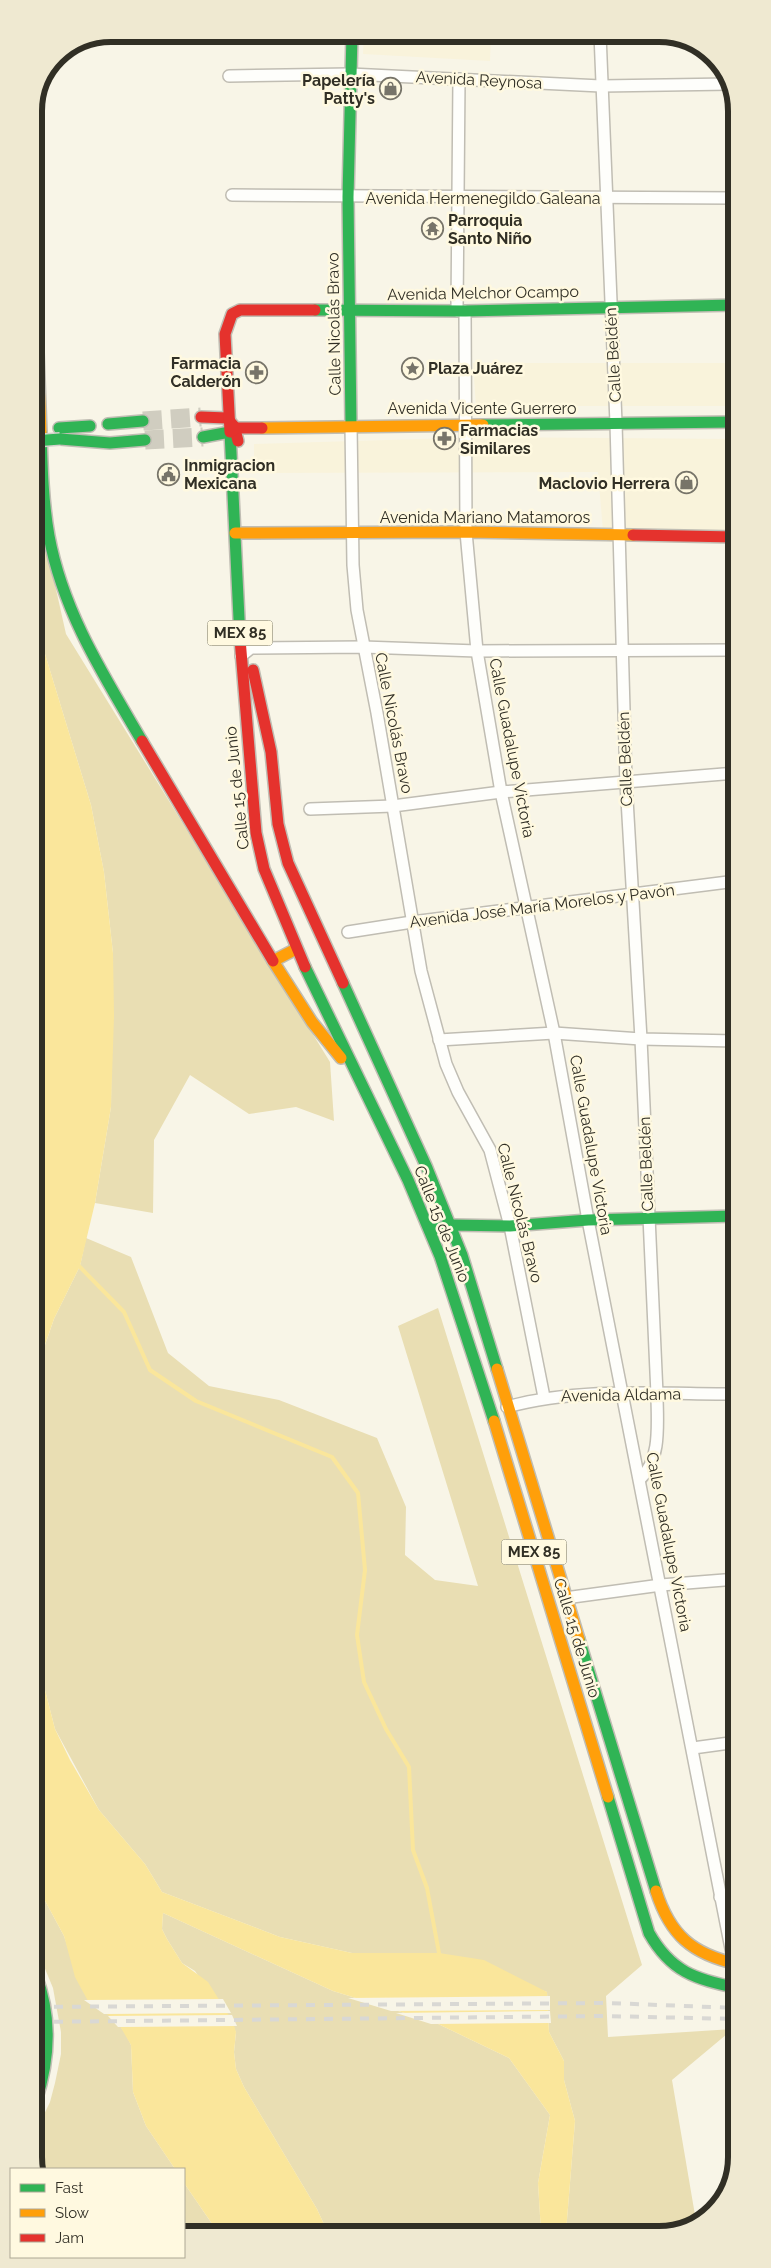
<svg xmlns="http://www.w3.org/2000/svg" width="771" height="2268" font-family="Raleway,sans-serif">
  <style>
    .built { fill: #f9f3db }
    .green { fill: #e9deb3 }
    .water { fill: #fae69b }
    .pier { fill: #f8f5e7 }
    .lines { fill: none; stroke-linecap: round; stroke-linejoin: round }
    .stream { stroke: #fae69b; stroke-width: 4 }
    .primary-tunnel { stroke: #d0cdc0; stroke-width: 19; stroke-dasharray: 19 9; stroke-linecap: butt }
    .street-casing { stroke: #c0bdb3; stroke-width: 14 }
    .fast-casing { stroke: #c0bdb3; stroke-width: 14 }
    .slow-casing { stroke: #c0bdb3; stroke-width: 14 }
    .jam-casing { stroke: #c0bdb3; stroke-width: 14 }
    .street { stroke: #fefefb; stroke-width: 11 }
    .fast { stroke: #30b455; stroke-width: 11 }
    .slow { stroke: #ff9f0a; stroke-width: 11 }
    .jam { stroke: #e5322d; stroke-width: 11 }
    .rail { stroke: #d9d8d4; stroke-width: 4; stroke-dasharray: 9 9; stroke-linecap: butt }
    .fast-bridge-casing { stroke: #d3d1cb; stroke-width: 14; stroke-linecap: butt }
    .fast-bridge { stroke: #30b455; stroke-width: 11 }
    .labels { text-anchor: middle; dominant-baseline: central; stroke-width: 5; stroke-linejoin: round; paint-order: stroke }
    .shield { fill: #fff9e0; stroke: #6f6c5d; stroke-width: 1 }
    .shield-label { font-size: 15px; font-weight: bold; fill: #312f25 }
    .poi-label { font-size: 16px; font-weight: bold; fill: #312f25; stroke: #fff9e0; text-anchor: start }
    .street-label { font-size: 16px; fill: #312f25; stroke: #fff9e0 }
    .rim { fill: none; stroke: #312f25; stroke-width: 6 }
  </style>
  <rect width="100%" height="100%" fill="#f8f5e7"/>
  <!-- built -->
  <g class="built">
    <polygon points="364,34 491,34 490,61 363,54"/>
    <polygon points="473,363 735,363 735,406 476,406"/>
    <polygon points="487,437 735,439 735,532 603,531 598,472 254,473 254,444"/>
  </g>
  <!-- green -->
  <g class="green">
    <polygon points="34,431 47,549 66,634 330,1062 334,1121 296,1107 249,1114 190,1075 154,1140 153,1213 95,1203 111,1107 113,953 104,872 91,805 35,621"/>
    <polygon points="86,1238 131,1257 168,1353 209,1386 279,1400 377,1438 406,1507 405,1555 435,1580 478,1586 398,1326 438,1308 642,1965 606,1996 608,2037 733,2029 672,2080 696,2221 680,2232 566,2232 575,2121 564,2080 564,2061 549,2032 547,1992 439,1953 352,1953 280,1937 162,1892 145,1864 99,1810 55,1729 36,1655 35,1374 54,1319 80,1266"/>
    <path d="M36,1884L64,1936L69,1951L109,2013C119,2023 125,2032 131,2045L133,2092L146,2126L175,2169H36V2131L50,2102L55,2083L61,2054V2032L53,1988L36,1947Z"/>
    <polygon points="163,1913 333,1991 434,2022 509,2058 550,2115 538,2183 541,2232 328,2233 317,2209 244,2087 236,2069 234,2052 236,2032 195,1971 182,1963 167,1939 162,1929"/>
    <polygon points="184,2183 219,2234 184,2234"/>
  </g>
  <!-- water -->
  <g class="water">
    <polygon points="35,621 91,805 104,872 113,953 114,1016 111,1107 95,1203 80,1266 54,1319 35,1373"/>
    <polygon points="36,1655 55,1729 70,1760 99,1810 145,1864 162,1892 280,1937 352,1953 439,1953 484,1960 547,1992 549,2032 564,2061 564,2080 575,2121 566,2232 541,2232 538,2183 550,2115 509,2058 434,2022 333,1991 163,1913 162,1929 167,1939 182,1963 208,1982 233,2022 236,2032 234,2052 236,2069 244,2087 317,2209 328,2233 219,2234 184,2183 184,2169 175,2169 146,2126 133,2092 131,2045 117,2021 88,2001 75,1977 64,1936 36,1884"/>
  </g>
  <!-- pier -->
  <g class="pier">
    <polygon points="550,1996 550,2010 391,2011 348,1998"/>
    <polygon points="223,1999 231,2013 104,2014 84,2000"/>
    <polygon points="550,2011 551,2023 431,2024 396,2013"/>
    <polygon points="232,2015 237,2026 118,2027 108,2016"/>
  </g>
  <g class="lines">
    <!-- stream -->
    <polyline class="stream" points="77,1264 124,1312 150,1370 196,1401 332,1457 358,1493 365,1570 357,1635 364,1682 386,1729 409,1767 413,1850 427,1888 439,1953"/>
    <!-- primary-tunnel -->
    <g class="primary-tunnel">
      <polyline points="143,421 201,417"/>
      <polyline points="145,440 203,437"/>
    </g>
    <defs>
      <g id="street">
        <path d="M600,34L616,423L626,782L641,1039L657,1394C657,1422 662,1459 640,1479"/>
        <polyline points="229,76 350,74 601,86 730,84"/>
        <polyline points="232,195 735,198"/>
        <polyline points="457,311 459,79"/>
        <polyline points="465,311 466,532 477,651 501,792 554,1033 588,1220 734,1964"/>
        <polyline points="351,425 353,565 357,610 377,713 421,971 446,1064 458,1092 490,1150 510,1226 544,1397"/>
        <polyline points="241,656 251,648 363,647 477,651 735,650"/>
        <polyline points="310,809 393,806 501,792 736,773"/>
        <polyline points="348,932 412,922 736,881"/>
        <polyline points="439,1040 554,1033 641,1039 736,1041"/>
        <path d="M507,1407C580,1387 661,1394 736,1394"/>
        <polyline points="565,1598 661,1585 737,1579"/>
        <polyline points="693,1748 737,1742"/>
        <polyline points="720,1897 737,1895"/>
      </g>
      <g id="fast">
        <polyline points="315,310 465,311 735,305"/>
        <polyline points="108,424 143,421"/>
        <polyline points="351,425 348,197 352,34"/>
        <polyline points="483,425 735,422"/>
        <polyline points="59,428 90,426"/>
        <path d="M41,433C42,468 43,502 49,536C63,612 104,676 142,741"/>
        <polyline points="203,437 230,432 240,639"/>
        <polyline points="60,439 110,443 145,440"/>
        <polyline points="305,967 408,1180 440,1256 494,1421"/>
        <polyline points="343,983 427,1168 462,1255 497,1369"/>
        <polyline points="430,1230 451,1225 510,1226 588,1220 736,1216"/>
        <polyline points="579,1639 656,1891"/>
        <path d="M608,1797L649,1933C671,1972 695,1979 737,1988"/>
        <path d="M36,1975C52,2017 50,2059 36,2101"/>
      </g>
      <g id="slow">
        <polyline points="34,245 41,433"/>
        <polyline points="262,428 483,425"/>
        <polyline points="235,533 466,532 633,535"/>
        <polyline points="296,949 273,961 312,1022 341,1058"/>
        <polyline points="497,1369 579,1639"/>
        <polyline points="494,1421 608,1797"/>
        <path d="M656,1891C670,1935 692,1954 737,1964"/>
      </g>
      <g id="jam">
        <polyline points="201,417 227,418 234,426 238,441"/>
        <polyline points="262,428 237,428 230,432 225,334 232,314 240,310 315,310"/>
        <polyline points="633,535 735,537"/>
        <polyline points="240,639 256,833 264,869 305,967"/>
        <polyline points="253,670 271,752 278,824 288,863 343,983"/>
        <polyline points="142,741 273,961"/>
      </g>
    </defs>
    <!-- street casing -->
    <use href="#street" class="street-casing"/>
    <!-- fast casing -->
    <use href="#fast" class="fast-casing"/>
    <!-- slow casing -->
    <use href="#slow" class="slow-casing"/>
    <!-- jam casing -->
    <use href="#jam" class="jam-casing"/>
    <!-- street -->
    <use href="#street" class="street"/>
    <!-- fast -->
    <use href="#fast" class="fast"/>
    <!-- slow -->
    <use href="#slow" class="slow"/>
    <!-- jam -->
    <use href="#jam" class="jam"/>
    <!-- rail -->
    <g class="rail">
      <polyline points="36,2007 608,2003 737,2008"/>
      <polyline points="36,2022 603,2016 737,2019"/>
    </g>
    <defs>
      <polyline id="fast-bridge" points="34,441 60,439"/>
    </defs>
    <!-- fast-bridge casing -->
    <use href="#fast-bridge" class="fast-bridge-casing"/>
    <!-- fast-bridge -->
    <use href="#fast-bridge" class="fast-bridge"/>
  </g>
  <!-- icons -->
  <defs>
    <symbol id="shop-ring" viewBox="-11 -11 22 22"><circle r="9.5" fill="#fff9e0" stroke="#777469" stroke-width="1.5"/><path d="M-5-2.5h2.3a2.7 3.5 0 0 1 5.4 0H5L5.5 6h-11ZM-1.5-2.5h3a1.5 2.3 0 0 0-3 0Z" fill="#777469"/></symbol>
    <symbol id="temple-ring" viewBox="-11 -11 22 22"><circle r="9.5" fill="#fff9e0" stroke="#777469" stroke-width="1.5"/><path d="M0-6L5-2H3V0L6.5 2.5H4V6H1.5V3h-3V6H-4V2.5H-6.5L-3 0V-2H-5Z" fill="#777469"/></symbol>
    <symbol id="sight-ring" viewBox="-11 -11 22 22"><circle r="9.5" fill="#fff9e0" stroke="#777469" stroke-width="1.5"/><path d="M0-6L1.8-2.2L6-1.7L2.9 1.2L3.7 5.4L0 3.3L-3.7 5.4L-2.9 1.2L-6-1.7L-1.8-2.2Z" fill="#777469"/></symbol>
    <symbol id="pharmacy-ring" viewBox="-11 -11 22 22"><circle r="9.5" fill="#fff9e0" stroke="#777469" stroke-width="1.5"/><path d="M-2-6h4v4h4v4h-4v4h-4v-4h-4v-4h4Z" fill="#777469"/></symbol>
    <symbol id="civic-ring" viewBox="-11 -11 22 22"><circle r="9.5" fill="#fff9e0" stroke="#777469" stroke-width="1.5"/><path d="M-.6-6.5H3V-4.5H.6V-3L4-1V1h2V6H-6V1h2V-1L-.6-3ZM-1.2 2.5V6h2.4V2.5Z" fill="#777469"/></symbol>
  </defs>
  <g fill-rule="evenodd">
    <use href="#shop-ring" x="378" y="76" width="25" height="25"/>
    <use href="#temple-ring" x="420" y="216" width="25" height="25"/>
    <use href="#sight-ring" x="400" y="356" width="25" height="25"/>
    <use href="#pharmacy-ring" x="244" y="360" width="25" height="25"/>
    <use href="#pharmacy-ring" x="432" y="426" width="25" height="25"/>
    <use href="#civic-ring" x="156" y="462" width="25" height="25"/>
    <use href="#shop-ring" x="674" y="470" width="25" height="25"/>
  </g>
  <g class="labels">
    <!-- shield labels -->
    <g class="shield">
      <rect x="207.5" y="620.5" width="65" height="25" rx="4"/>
      <rect x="501.5" y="1539.5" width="65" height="25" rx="4"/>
    </g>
    <g class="shield-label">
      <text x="240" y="633">MEX 85</text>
      <text x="534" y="1552">MEX 85</text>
    </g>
    <!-- poi labels -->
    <g class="poi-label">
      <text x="375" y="80" text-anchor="end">Papelería<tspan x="375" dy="18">Patty's</tspan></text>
      <text x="448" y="220">Parroquia<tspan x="448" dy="18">Santo Niño</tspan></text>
      <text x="241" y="363" text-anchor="end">Farmacia<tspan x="241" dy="18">Calderón</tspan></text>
      <text x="428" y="368">Plaza Juárez</text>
      <text x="460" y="430">Farmacias<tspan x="460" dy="18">Similares</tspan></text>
      <text x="184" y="465">Inmigracion<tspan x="184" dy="18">Mexicana</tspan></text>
      <text x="670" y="483" text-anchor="end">Maclovio Herrera</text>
    </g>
    <!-- street labels -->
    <g class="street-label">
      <text transform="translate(479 80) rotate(3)">Avenida Reynosa</text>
      <text x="483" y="198">Avenida Hermenegildo Galeana</text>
      <text transform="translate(483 293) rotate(-1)">Avenida Melchor Ocampo</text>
      <text transform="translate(334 324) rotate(-91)">Calle Nicolás Bravo</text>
      <text transform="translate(613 355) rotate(-93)">Calle Beldén</text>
      <text x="482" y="408">Avenida Vicente Guerrero</text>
      <text x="485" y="517">Avenida Mariano Matamoros</text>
      <text transform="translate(394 723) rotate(79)">Calle Nicolás Bravo</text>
      <text transform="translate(512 748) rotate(79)">Calle Guadalupe Victoria</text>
      <text transform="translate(625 759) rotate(-92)">Calle Beldén</text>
      <text transform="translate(237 788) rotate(-96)">Calle 15 de Junio</text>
      <text transform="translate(542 906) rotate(-7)">Avenida José María Morelos y Pavón</text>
      <text transform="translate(591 1145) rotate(80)">Calle Guadalupe Victoria</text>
      <text transform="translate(646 1164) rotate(-92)">Calle Beldén</text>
      <text transform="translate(520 1213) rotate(76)">Calle Nicolás Bravo</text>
      <text transform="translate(442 1224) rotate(68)">Calle 15 de Junio</text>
      <text transform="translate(621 1395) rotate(-1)">Avenida Aldama</text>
      <text transform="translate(669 1542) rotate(79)">Calle Guadalupe Victoria</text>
      <text transform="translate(577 1638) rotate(73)">Calle 15 de Junio</text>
    </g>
  </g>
  <!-- crop -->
  <path d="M0 0H771V2268H0ZM111 42H659A69 69 0 0 1 728 111V2157A69 69 0 0 1 659 2226H111A69 69 0 0 1 42 2157V111A69 69 0 0 1 111 42Z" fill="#efe9d1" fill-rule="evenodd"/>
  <path class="rim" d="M111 42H659A69 69 0 0 1 728 111V2157A69 69 0 0 1 659 2226H111A69 69 0 0 1 42 2157V111A69 69 0 0 1 111 42Z"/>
  <!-- legend -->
  <rect x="10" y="2168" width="175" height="90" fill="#fff9e0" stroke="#ada895"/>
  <rect x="20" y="2184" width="25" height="8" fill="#30b455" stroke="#ada895"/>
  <text x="55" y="2193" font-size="15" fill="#312f25">Fast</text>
  <rect x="20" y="2209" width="25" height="8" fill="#ff9f0a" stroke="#ada895"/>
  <text x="55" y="2218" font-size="15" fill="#312f25">Slow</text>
  <rect x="20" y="2234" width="25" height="8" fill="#e5322d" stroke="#ada895"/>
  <text x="55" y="2243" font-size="15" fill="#312f25">Jam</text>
</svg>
